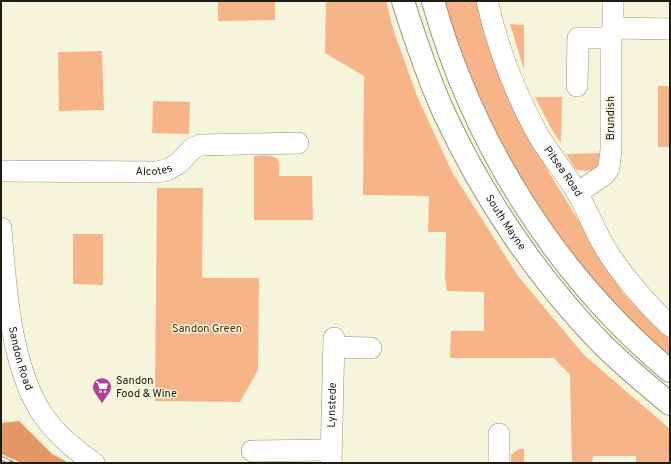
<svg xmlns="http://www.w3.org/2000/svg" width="671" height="464" font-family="Overpass,sans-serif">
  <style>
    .green { fill: #f8b489 }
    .forest { fill: #e49866 }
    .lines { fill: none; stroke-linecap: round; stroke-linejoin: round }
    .minor-casing { stroke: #98967e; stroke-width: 22 }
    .major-casing { stroke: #98967e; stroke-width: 24 }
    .minor { stroke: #fff; stroke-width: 21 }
    .major { stroke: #fff; stroke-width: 22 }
    .rail-casing { stroke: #818070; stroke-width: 4.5 }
    .rail { stroke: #f6f5db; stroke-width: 3; stroke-dasharray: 9; stroke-linecap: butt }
    .labels { text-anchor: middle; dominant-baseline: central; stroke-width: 3; stroke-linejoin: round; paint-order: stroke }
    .street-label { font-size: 11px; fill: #1e1d14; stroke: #f6f5db }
    .park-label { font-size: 11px; fill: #592900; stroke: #f6f5db }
    .poi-label { font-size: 11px; fill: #1e1d14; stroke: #f6f5db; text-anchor: start }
  </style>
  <rect width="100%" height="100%" fill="#f6f5db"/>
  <!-- green -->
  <g class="green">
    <polygon points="218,1 275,1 275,20 218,21"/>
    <polygon points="326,1 386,1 394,32 417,96 452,172 518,276 584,355 670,429 670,463 636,463 636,456 593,456 592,463 572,463 570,375 554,358 450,358 451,331 484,331 484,292 447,291 445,278 446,232 428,232 429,196 363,195 364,76 325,53"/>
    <polygon points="442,1 479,1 507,88 548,171 623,293 670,339 670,364 599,292 532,206 479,106"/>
    <polygon points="510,24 524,25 524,70"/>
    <polygon points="102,51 104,110 59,111 58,52"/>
    <rect x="658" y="86" width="12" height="61"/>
    <polygon points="535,97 562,97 561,143 553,132"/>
    <polygon points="153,101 190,102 189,134 152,133"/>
    <polygon points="600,153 598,167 594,171 576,170 566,154"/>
    <path d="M254,156C261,156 276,153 279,162C280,166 279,172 279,176H312L313,220H254Z"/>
    <polygon points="157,188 203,188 202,278 259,278 258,370 240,402 155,401"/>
    <polygon points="73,234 103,234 103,285 73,284"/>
    <polygon points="521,449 524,449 524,463 511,463 511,455 517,450"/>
  </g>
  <!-- forest -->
  <polygon class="forest" points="19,421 52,454 69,463 22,463 1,454 1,423"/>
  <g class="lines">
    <defs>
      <g id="minor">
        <path id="s1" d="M487,1C497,46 514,90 536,131C548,153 564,171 577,192C587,210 594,229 604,246C622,276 645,302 670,326"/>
        <polyline points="613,28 670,29"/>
        <polyline points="577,86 578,38 611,38"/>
        <path id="s2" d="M1,171L158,172L169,169L179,163L192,149L200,145L298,143"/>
        <polyline points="577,193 604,175 609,168 611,149 611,38 613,28 613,1"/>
        <path id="s3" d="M1,228C5,284 11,369 43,415C56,434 75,450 94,463"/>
        <polyline points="334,347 371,348"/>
        <polyline points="252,451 331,450"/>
        <path id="s4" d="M331,463L334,338"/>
        <polyline points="499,463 499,434"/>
      </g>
      <g id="major">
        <path id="s5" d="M403,1C415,39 428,78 445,115C483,197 538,279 602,344C623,365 647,385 670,404"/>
        <path d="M433,1C473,143 556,276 670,371"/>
      </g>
    </defs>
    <!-- minor casing -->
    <use href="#minor" class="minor-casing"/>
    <!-- major casing -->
    <use href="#major" class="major-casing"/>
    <!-- minor -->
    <use href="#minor" class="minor"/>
    <!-- major -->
    <use href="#major" class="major"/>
    <defs>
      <polyline id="rail" points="1,458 12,463"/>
    </defs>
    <!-- rail casing -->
    <use href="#rail" class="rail-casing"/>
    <!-- rail -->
    <use href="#rail" class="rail"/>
  </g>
  <!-- icons -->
  <defs>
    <symbol id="supermarket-pin" viewBox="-11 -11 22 30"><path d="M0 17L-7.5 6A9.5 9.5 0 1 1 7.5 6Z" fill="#b1419d" stroke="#f6f5db"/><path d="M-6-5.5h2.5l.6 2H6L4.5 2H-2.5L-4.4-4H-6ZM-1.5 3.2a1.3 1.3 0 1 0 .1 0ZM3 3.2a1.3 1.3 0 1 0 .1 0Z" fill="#fff"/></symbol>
  </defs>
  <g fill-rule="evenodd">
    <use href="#supermarket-pin" x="91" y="376" width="22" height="30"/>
  </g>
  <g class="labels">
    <!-- street labels -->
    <g class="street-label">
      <text transform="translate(611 118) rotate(-90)">Brundish</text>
      <text stroke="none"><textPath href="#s2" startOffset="153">Alcotes</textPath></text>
      <text stroke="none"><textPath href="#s1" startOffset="188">Pitsea Road</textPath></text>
      <text stroke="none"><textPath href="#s5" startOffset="245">South Mayne</textPath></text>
      <text stroke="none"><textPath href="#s3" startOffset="132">Sandon Road</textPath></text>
      <text stroke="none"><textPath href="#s4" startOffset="58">Lynstede</textPath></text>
    </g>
    <!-- park labels -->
    <g class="park-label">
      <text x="207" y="329">Sandon Green</text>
    </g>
    <!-- poi labels -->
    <g class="poi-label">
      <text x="116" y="381">Sandon<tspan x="116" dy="13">Food &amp; Wine</tspan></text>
    </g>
  </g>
  <!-- border -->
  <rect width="671" height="464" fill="none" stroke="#1e1d14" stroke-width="4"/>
</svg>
